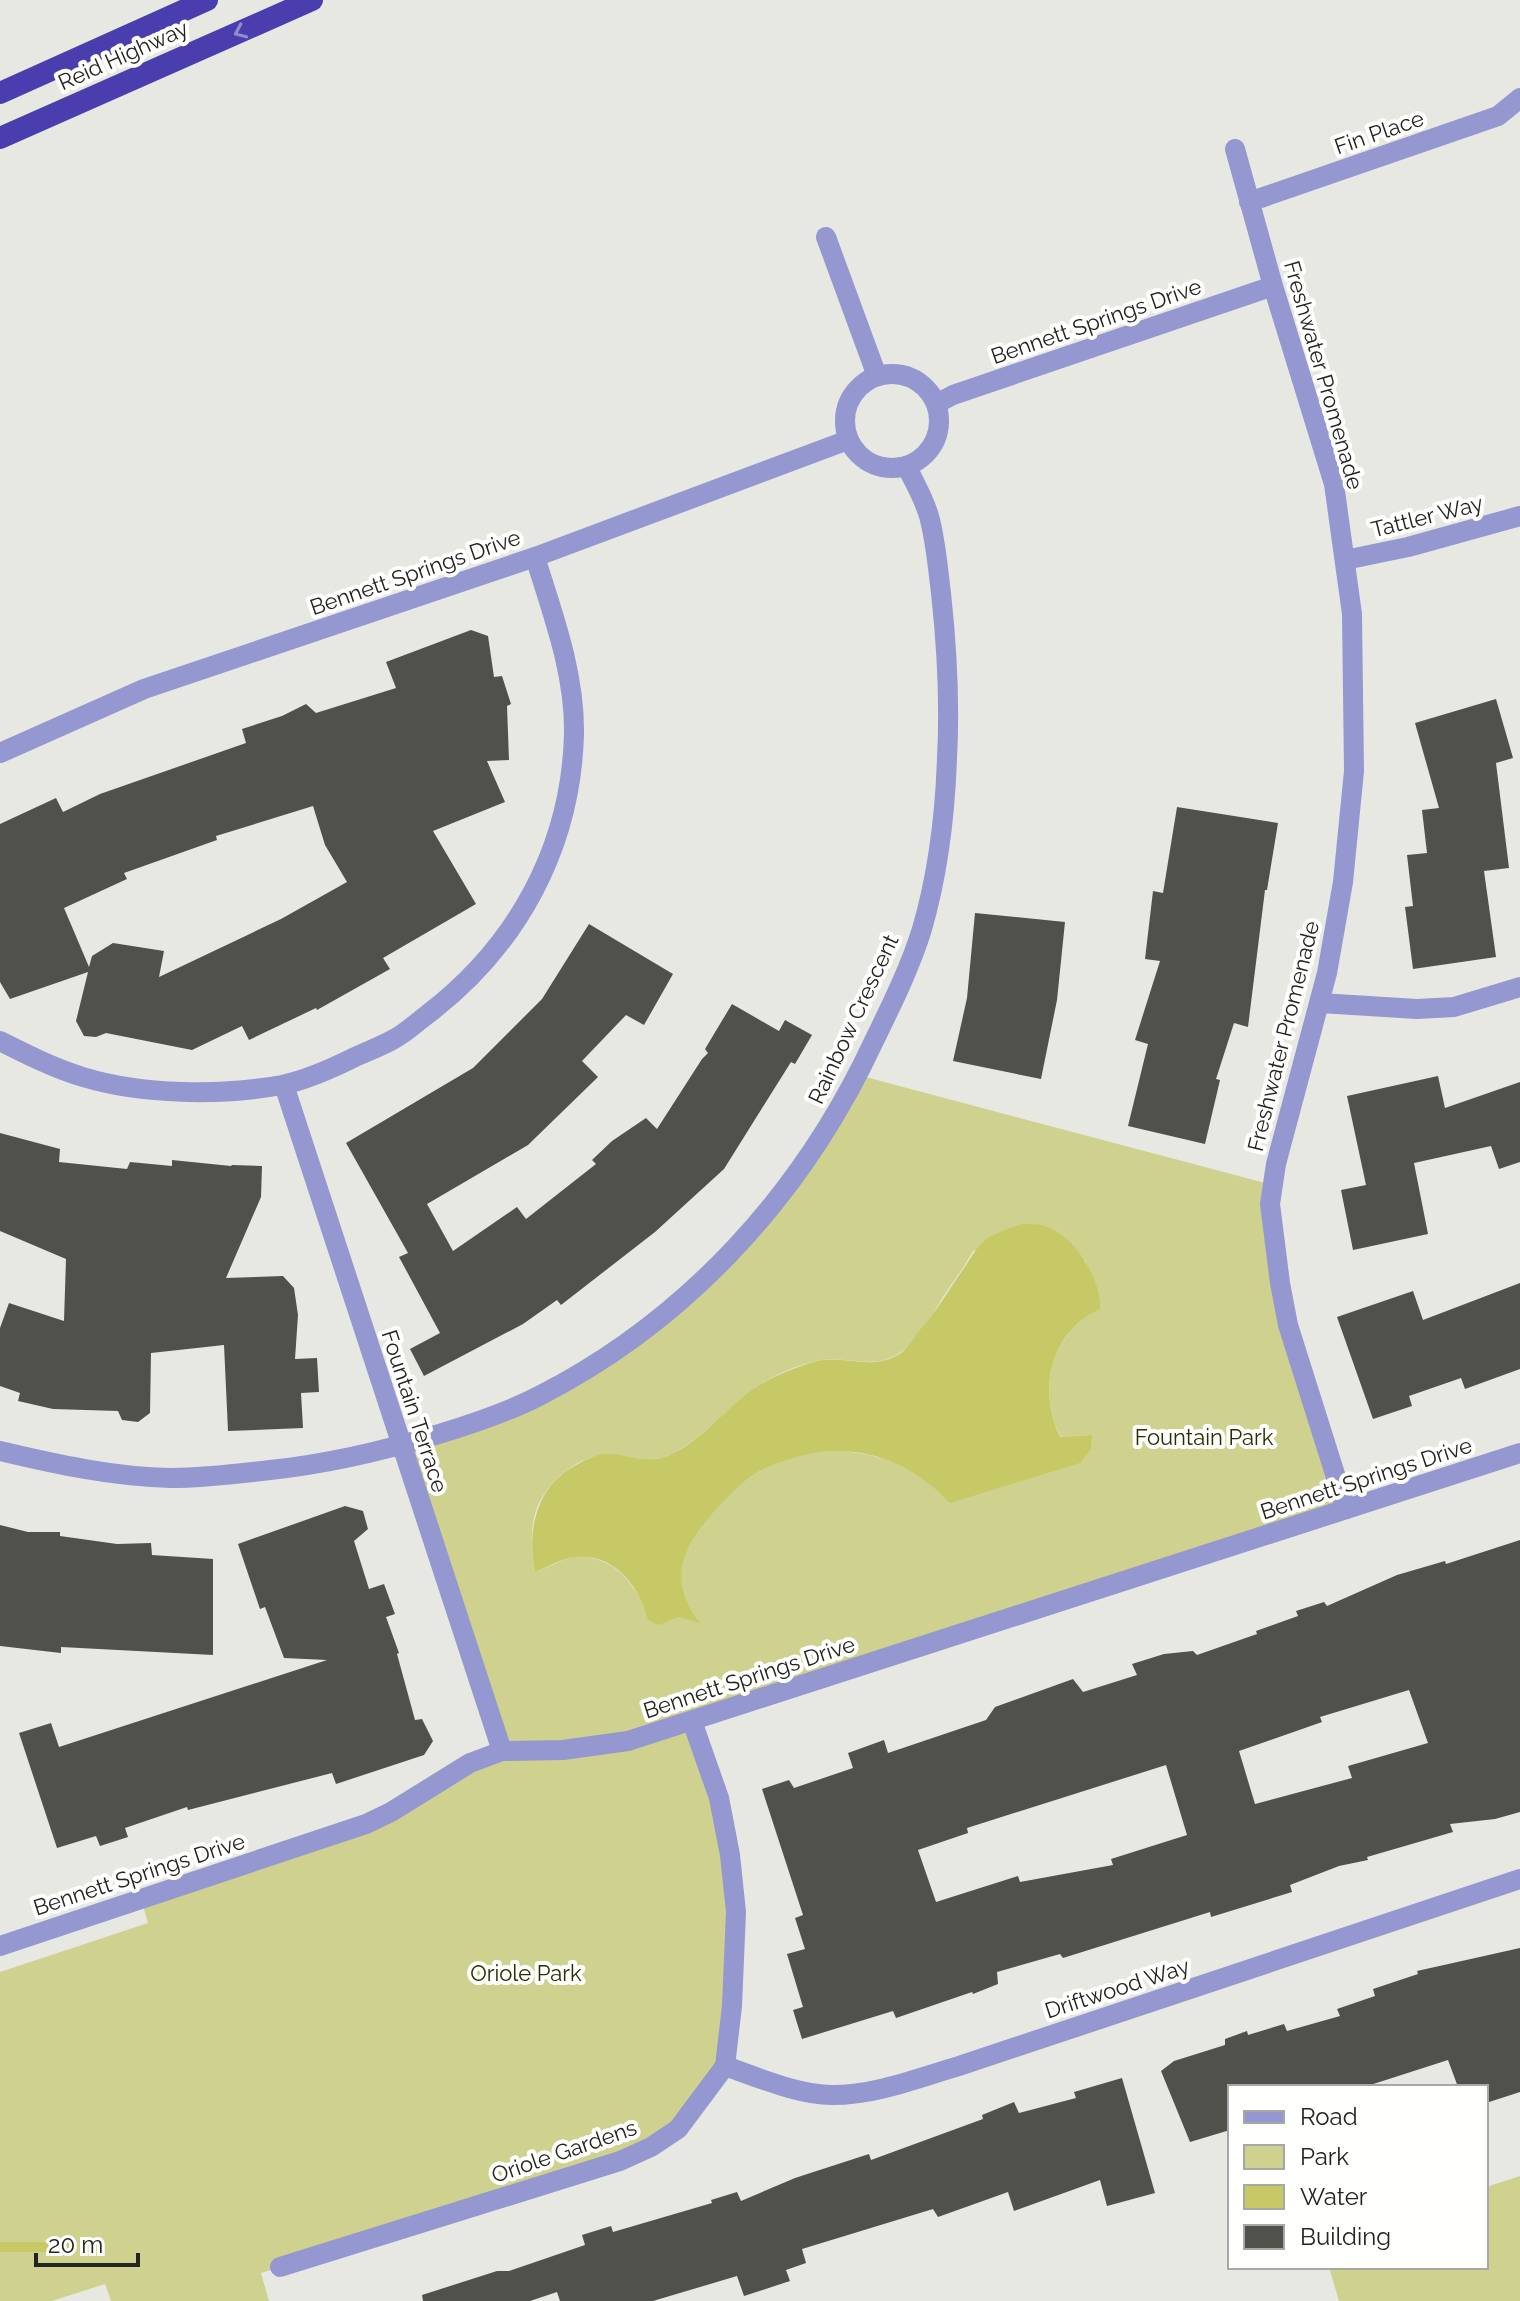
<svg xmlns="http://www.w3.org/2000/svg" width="1520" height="2301" font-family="Raleway,sans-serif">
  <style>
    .green { fill: #cfd28f; fill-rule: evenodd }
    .water { fill: #c6c965 }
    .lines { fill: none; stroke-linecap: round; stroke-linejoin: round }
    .stream { stroke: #c6c965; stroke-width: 10 }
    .building { fill: #50514b; fill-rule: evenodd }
    .minor { stroke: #9497d0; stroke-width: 20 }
    .trunk { stroke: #4a3eae; stroke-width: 22 }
    .oneway { stroke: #928bce }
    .labels { text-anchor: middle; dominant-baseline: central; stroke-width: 8; stroke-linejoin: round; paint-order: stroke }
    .street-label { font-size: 22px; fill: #232321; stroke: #fffffe }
    .park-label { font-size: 22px; fill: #2c2c01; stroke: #fffffe }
  </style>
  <rect width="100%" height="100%" fill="#e8e8e2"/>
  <!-- green -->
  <g class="green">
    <path d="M858,1075L1273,1185L1274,1244L1346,1509L693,1721L730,1855L725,2066L678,2129L587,2172L261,2273L269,2301H111L105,2284L52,2301H0V1972L148,1923L141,1899L366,1824L501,1751L402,1445L538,1397L724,1261ZM1057,1231L1086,1262L1089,1314C1056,1337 1043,1375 1052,1414C1054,1423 1056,1430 1062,1437L1091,1435L942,1494C933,1486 923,1477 913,1471C893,1459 865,1453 842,1451C817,1449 786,1458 764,1469C730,1486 675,1543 680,1584C682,1598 691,1610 698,1622L678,1617L659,1624C640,1604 633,1576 606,1563C594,1558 584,1554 570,1558C558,1561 547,1568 535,1572C531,1554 530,1529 536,1511C545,1483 578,1454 609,1455C634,1455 648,1466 674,1453C703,1437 724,1411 750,1392C769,1377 792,1367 816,1361C844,1354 872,1371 898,1354C916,1343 932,1315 943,1297C953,1282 964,1268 973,1251Z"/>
    <polygon points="1520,2176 1520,2301 1339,2301 1329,2267 1486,2267 1486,2187"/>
  </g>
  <!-- water -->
  <path class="water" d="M1022,1224C1028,1224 1035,1224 1041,1225C1072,1231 1102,1279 1100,1309C1059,1327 1042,1372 1052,1414C1054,1423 1056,1430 1061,1437L1092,1435L1091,1449L1080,1463L950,1503C920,1471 882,1451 837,1451C814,1451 788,1458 766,1468C748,1476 733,1491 719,1506C685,1543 664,1577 700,1623L678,1617L659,1625L648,1620C640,1587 614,1553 577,1557C562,1558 548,1567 535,1572C526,1530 537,1484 578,1464C587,1459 597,1454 607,1454C632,1454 646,1466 672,1454C703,1439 725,1409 752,1390C771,1377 791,1369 813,1362C844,1353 871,1373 901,1353C910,1346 913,1338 920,1330C936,1312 948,1291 962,1271C971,1259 975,1247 988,1238C998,1232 1010,1228 1022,1224Z"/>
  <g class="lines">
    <!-- stream -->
    <polyline class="stream" points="0,2247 66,2247"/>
  </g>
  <!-- building -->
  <g class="building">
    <path d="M471,630L488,636L494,677L502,676L511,704L507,706L509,760L487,761L505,802L433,831L476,904L383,958L390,969L317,1010L316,1008L249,1040L242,1026L192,1050L106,1033L96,1037L84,1036L76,1021L88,972L10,999L0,982V824L56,798L63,812L100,794L246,743L242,729L282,716L306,704L316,713L396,688L386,662ZM313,806L325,845L347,882L281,919L159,977L164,951L113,943L92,956L89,967L64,908L127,879L124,873L217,840L216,836Z"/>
    <polygon points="1496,699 1513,758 1496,763 1509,868 1484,871 1496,957 1413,969 1405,907 1413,906 1407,855 1427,853 1422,810 1439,808 1415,723"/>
    <polygon points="1177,807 1278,823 1267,890 1265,890 1248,1027 1234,1023 1216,1079 1220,1080 1205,1144 1128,1126 1148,1044 1135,1040 1160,961 1145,959 1153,891 1163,893"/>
    <polygon points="975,913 1065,922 1057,1000 1041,1079 953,1061 967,998"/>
    <polygon points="589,924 673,974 644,1025 626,1015 582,1061 598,1077 528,1145 427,1204 453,1251 517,1207 526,1219 596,1164 592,1160 612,1141 646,1118 657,1129 702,1059 708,1053 705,1049 732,1004 779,1031 785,1020 812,1035 795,1064 791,1062 724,1169 655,1232 561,1305 557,1300 523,1324 424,1376 410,1349 440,1333 399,1257 408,1253 346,1143 473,1068 542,999"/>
    <polygon points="1438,1076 1445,1108 1520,1082 1520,1162 1499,1169 1491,1146 1414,1163 1428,1234 1353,1250 1341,1190 1366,1185 1347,1096"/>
    <polygon points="0,1133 60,1149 59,1162 127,1169 130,1162 172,1166 172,1160 231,1166 232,1165 262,1166 261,1197 226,1278 283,1276 294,1288 298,1315 295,1359 317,1358 319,1392 301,1393 303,1428 228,1431 224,1345 151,1353 150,1413 138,1422 122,1420 118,1411 53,1409 18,1401 20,1393 0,1386 0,1328 9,1303 64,1321 66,1259 0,1231"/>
    <polygon points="1520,1283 1520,1369 1465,1389 1461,1378 1409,1396 1412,1406 1373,1419 1337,1317 1413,1291 1423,1320"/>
    <polygon points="345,1506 363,1511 368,1529 354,1541 369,1589 384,1584 395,1614 386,1617 399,1653 397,1654 415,1720 422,1719 433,1741 424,1755 336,1784 332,1773 188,1810 187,1807 125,1828 128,1837 100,1846 96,1836 57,1848 19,1733 51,1723 59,1747 327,1660 284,1658 265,1607 260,1609 238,1544"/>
    <polygon points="0,1525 28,1532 60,1532 60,1536 117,1544 151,1543 152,1555 213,1559 213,1655 61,1647 61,1653 0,1646"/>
    <path d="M1520,1540V1812L1495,1819L1450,1824L1453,1832L1367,1857L1368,1860L1339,1866L1290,1885L1292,1892L1211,1917L1210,1912L1063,1958L1060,1954L997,1972L998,1984L973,1994L972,1992L896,2018L893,2011L802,2039L793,2010L803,2007L787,1954L805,1949L795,1918L803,1915L762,1789L789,1780L794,1788L853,1768L848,1753L884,1740L888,1753L986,1720L995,1707L1073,1679L1083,1692L1137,1675L1132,1664L1164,1654L1193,1651L1197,1655L1257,1634L1256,1631L1298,1616L1296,1611L1324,1602L1327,1606L1397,1575L1445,1561L1446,1564ZM1409,1690L1428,1743L1348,1766L1352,1778L1255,1804L1239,1751L1322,1722L1320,1717ZM1166,1765L1187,1835L1111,1859L1113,1865L1020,1882L1018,1876L936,1902L918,1850L968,1833L967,1828Z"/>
    <polygon points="1520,1948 1520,2092 1486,2103 1486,2087 1458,2087 1448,2060 1364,2087 1230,2087 1230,2130 1190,2142 1161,2071 1174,2061 1225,2045 1225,2039 1247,2031 1248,2035 1284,2024 1287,2031 1340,2016 1337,2009 1375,1996 1373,1989 1418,1974 1417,1971"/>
    <polygon points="1122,2078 1155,2193 1107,2206 1100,2180 1014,2211 1008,2192 938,2217 933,2209 802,2249 806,2263 786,2270 790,2281 744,2296 737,2276 653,2301 560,2301 557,2292 530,2301 423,2301 422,2295 497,2271 509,2271 585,2245 582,2235 611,2226 613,2232 712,2203 711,2200 737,2192 741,2201 795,2178 869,2154 871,2160 983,2119 982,2115 1014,2102 1019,2113 1076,2098 1074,2092"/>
  </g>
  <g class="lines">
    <!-- minor -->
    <g class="minor">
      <polyline points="1235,149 1273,286 1334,484 1352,614 1354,771 1343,882 1327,973 1276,1164 1270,1204 1280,1283 1288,1325 1346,1509"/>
      <polyline points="1249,202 1498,116 1520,98"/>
      <polyline points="826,237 877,376"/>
      <circle cx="892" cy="421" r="47"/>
      <polyline points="936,404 953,395 1273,286"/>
      <polyline points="1345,560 1408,547 1520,516"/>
      <polyline points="0,753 144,689 535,557 848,440"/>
      <polyline points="1320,1003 1417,1009 1454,1007 1520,987"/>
      <path d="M0,1041C26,1054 55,1069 83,1077C142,1095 221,1096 282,1085C306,1080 333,1068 355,1057C368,1051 382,1046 394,1039C406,1033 417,1022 428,1014C517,946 571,848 574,734C575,673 553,615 535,557"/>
      <polyline points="284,1085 502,1751"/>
      <path d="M0,1451C55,1464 114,1477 171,1478C204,1478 237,1474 270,1470C328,1464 383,1451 439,1434C472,1424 508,1412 539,1396C688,1320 803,1193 873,1043C891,1006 910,968 922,929C938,874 945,816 947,758C950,703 947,648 941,593C938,569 936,544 930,520C926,502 915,484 907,467"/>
      <polyline points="0,1946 366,1824 391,1812 470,1763 502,1751 563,1750 628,1741 1520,1453"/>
      <path d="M725,2066C757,2077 798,2095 832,2095C876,2095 918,2078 959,2066L1520,1879"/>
      <polyline points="280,2267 620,2161 651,2147 678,2129 725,2066 732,2006 736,1912 730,1855 719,1798 692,1721"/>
    </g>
    <!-- trunk -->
    <g class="trunk">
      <polyline points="0,93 207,0"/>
      <polyline points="0,138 312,0"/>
    </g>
  </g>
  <!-- one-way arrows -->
  <defs><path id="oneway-chevron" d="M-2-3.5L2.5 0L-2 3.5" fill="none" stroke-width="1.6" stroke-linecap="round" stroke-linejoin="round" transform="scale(2)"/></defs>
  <use class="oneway" href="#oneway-chevron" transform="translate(240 32) rotate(156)"/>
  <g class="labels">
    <!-- street labels -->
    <g class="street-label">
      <text transform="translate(123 55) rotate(-24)">Reid Highway</text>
      <text transform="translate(1379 132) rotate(-19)">Fin Place</text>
      <text transform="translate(1096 321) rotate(-19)">Bennett Springs Drive</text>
      <text transform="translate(1324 375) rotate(74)">Freshwater Promenade</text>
      <text transform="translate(1427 516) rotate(-14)">Tattler Way</text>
      <text transform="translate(415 572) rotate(-19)">Bennett Springs Drive</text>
      <text transform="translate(853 1019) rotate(-65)">Rainbow Crescent</text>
      <text transform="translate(1283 1036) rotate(-76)">Freshwater Promenade</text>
      <text transform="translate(415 1411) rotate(72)">Fountain Terrace</text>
      <text transform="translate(1366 1478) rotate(-18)">Bennett Springs Drive</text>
      <text transform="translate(749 1677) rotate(-18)">Bennett Springs Drive</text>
      <text transform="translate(139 1874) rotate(-18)">Bennett Springs Drive</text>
      <text transform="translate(1117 1988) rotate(-18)">Driftwood Way</text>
      <text transform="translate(564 2151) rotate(-19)">Oriole Gardens</text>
    </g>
    <!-- park labels -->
    <g class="park-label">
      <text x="1204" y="1437">Fountain Park</text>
      <text x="526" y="1973">Oriole Park</text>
    </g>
  </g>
  <!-- legend -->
  <rect x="1228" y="2085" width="260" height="184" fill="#fffffe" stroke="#a7a7a6" stroke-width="2"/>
  <rect x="1244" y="2111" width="40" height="12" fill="#9497d0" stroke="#a7a7a6" stroke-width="2"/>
  <text x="1300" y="2125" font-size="24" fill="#232321">Road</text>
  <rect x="1244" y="2145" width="40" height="24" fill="#cfd28f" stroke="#a7a7a6" stroke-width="2"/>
  <text x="1300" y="2165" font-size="24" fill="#232321">Park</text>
  <rect x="1244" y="2185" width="40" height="24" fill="#c6c965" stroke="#a7a7a6" stroke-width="2"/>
  <text x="1300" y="2205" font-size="24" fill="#232321">Water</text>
  <rect x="1244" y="2225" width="40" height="24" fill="#50514b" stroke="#a7a7a6" stroke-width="2"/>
  <text x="1300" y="2245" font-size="24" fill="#232321">Building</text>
  <!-- scale -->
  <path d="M36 2253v12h102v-12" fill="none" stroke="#232321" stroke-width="4"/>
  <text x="48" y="2253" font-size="24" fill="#232321" stroke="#fffffe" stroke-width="6" paint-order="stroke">20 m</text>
</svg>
